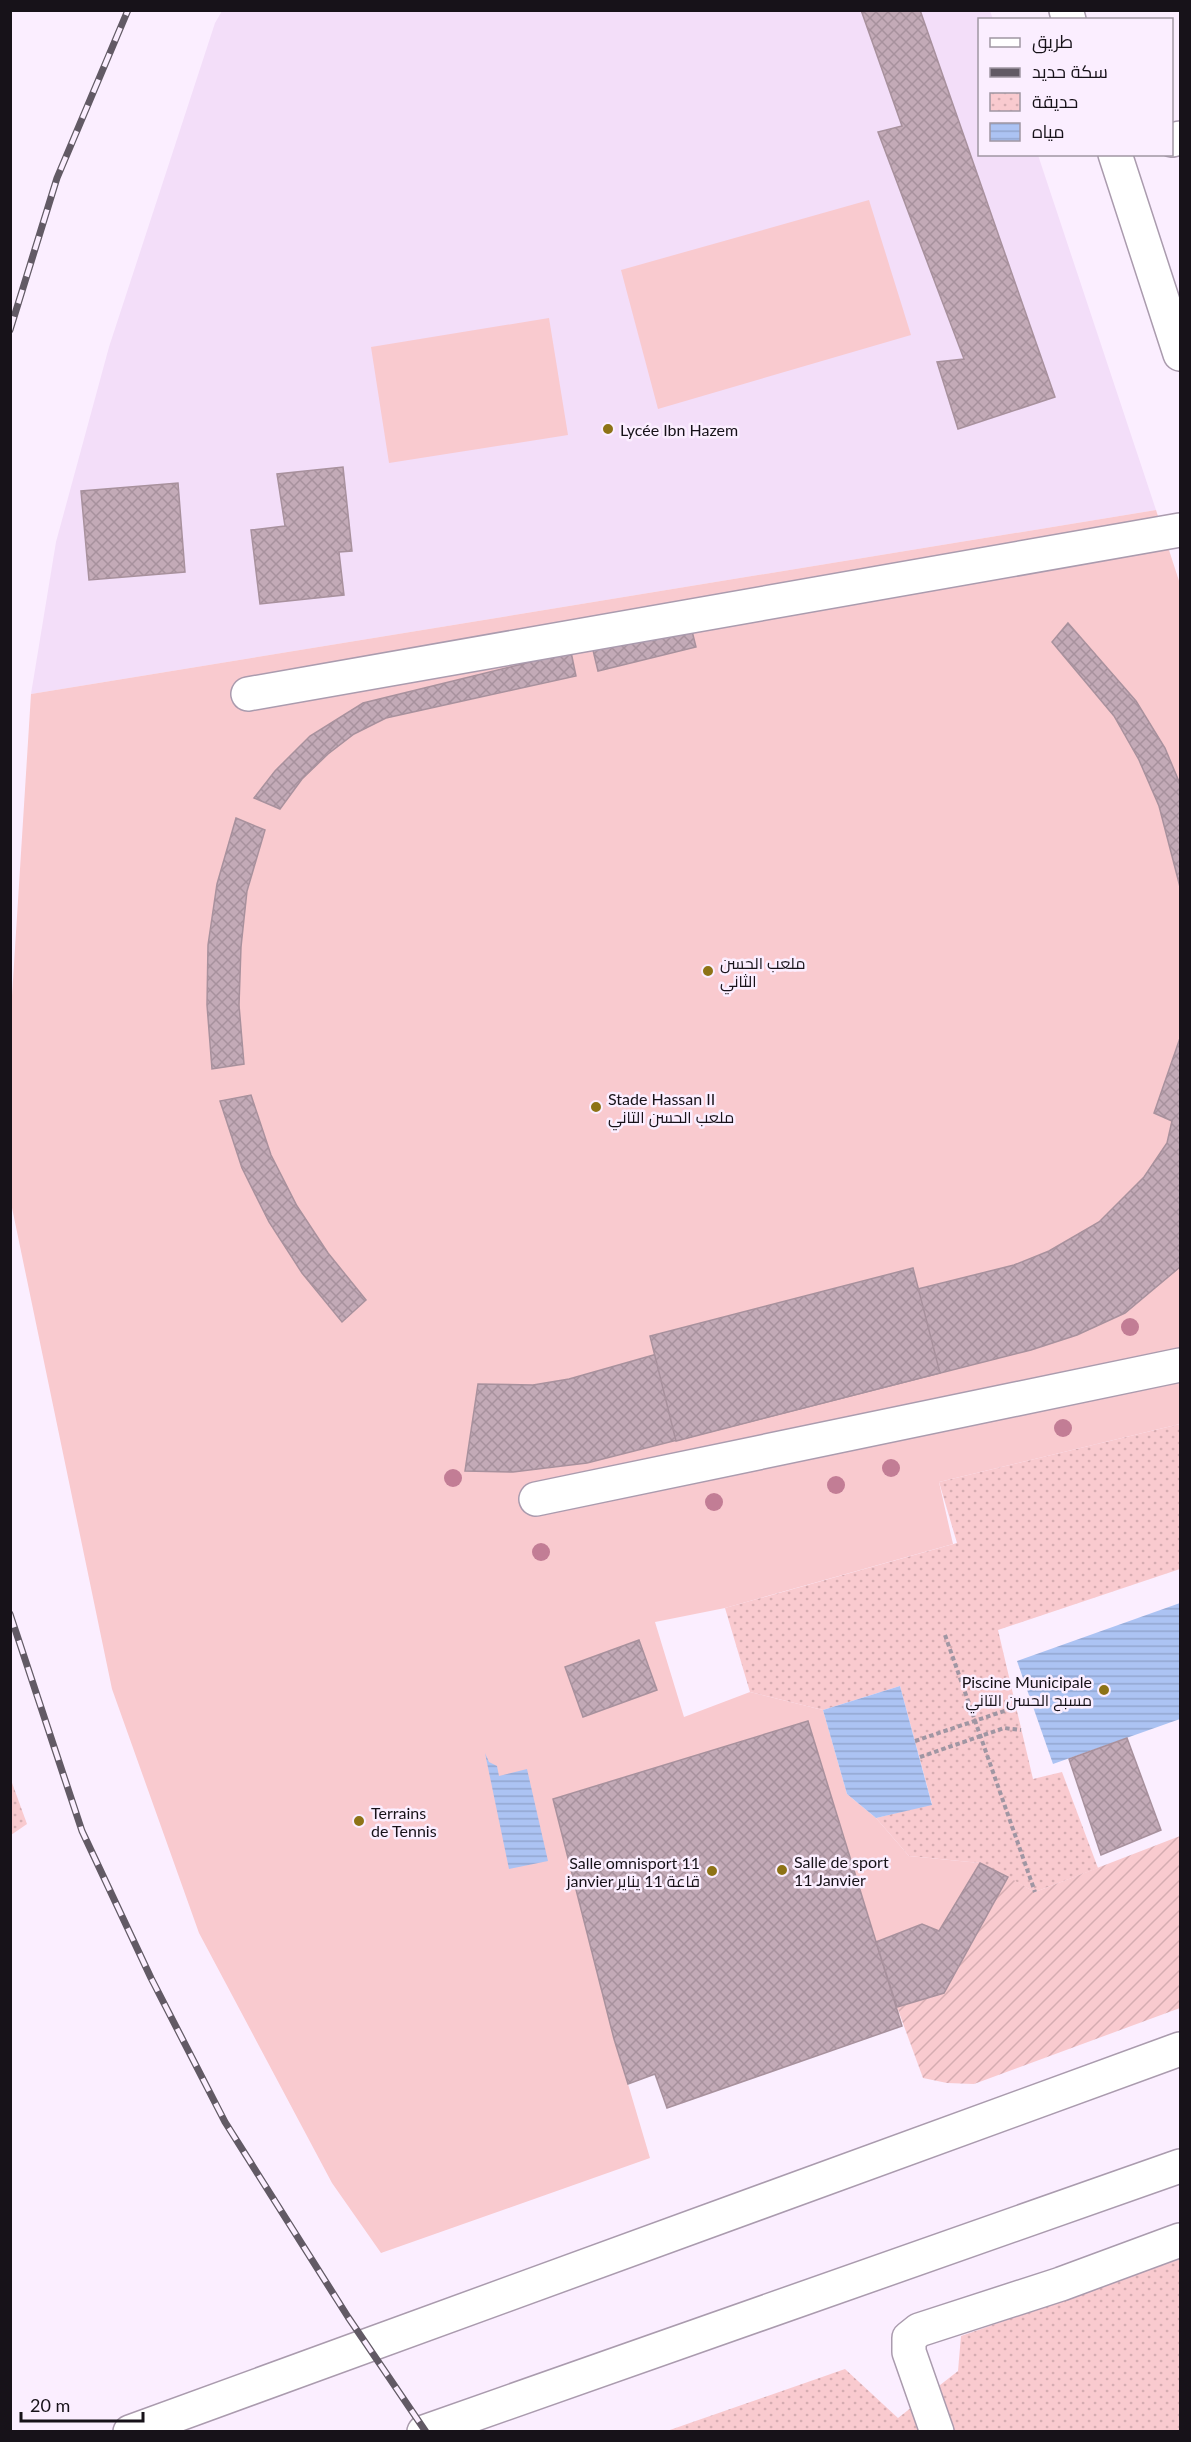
<svg xmlns="http://www.w3.org/2000/svg" width="1191" height="2442" font-family="Lato,Cairo,sans-serif">
  <style>
    .built { fill: #f3def9 }
    .park { fill: url(#park-dots) }
    .garden { fill: url(#garden-furrows) }
    .pitch { fill: #f9cacf }
    .water { fill: url(#water-rules) }
    .building { fill: url(#building-cross-hatch); stroke: #a8919d; stroke-width: 1.5 }
    .lines { fill: none; stroke-linecap: round; stroke-linejoin: round }
    .minor-casing { stroke: #aa9bae; stroke-width: 36 }
    .path { stroke: #a096a3; stroke-width: 4; stroke-dasharray: 4.5 3; stroke-linecap: butt }
    .minor { stroke: #fff; stroke-width: 33 }
    .rail-casing { stroke: #625a65; stroke-width: 7 }
    .rail { stroke: #fbeeff; stroke-width: 4.5; stroke-dasharray: 14; stroke-linecap: butt }
    .tree { fill: #c27d95 }
    .poi-dot { fill: #8d7316; stroke: #fbeeff; stroke-width: 2 }
    .labels { text-anchor: middle; dominant-baseline: central; stroke-width: 5; stroke-linejoin: round; paint-order: stroke }
    .poi-label { font-size: 16px; fill: #171219; stroke: #fbeeff; text-anchor: start }
  </style>
  <defs>
    <pattern id="park-dots" width="8" height="8" patternUnits="userSpaceOnUse" patternTransform="scale(1.5)"><rect width="8" height="8" fill="#f9cacf"/><path d="M2 2h.1M6 6h.1" fill="none" stroke="#d5acb1" stroke-width="1.8" stroke-linecap="round"/></pattern>
    <pattern id="garden-furrows" width="10" height="10" patternUnits="userSpaceOnUse" patternTransform="scale(1.5)"><rect width="10" height="10" fill="#f9cacf"/><path d="M-1 1l2-2M0 10L10 0M9 11l2-2" fill="none" stroke="#d5acb1"/></pattern>
    <pattern id="water-rules" width="6" height="5" patternUnits="userSpaceOnUse" patternTransform="scale(1.5)"><rect width="6" height="5" fill="#acc3f3"/><path d="M0 2.5h6" fill="none" stroke="#93a6d0"/></pattern>
    <pattern id="building-cross-hatch" width="8" height="8" patternUnits="userSpaceOnUse" patternTransform="scale(1.5)"><rect width="8" height="8" fill="#c3aab7"/><path d="M0 0l8 8M0 8l8-8" fill="none" stroke="#a7919d"/></pattern>
  </defs>
  <rect width="100%" height="100%" fill="#fbeeff"/>
  <!-- built -->
  <polygon class="built" points="222,11 990,11 993,19 980,20 980,154 1038,155 1156,510 31,694 56,542 109,347 215,23"/>
  <!-- park -->
  <g class="park">
    <polygon points="1180,1424 1180,1569 998,1630 1033,1779 1062,1772 1098,1868 1035,1892 980,1863 909,1856 876,1818 932,1804 900,1686 823,1710 750,1692 725,1608 957,1543 939,1482"/>
    <polygon points="11,1780 27,1824 11,1835 10,1835"/>
    <polygon points="1180,2259 1180,2431 664,2432 845,2369 898,2418 958,2371 961,2336"/>
  </g>
  <!-- garden -->
  <polygon class="garden" points="1180,1836 1180,2008 974,2084 947,2083 923,2078 897,2007 944,1993 1008,1877 1035,1892"/>
  <!-- pitch -->
  <g class="pitch">
    <polygon points="869,200 911,335 658,409 621,270"/>
    <polygon points="549,318 568,435 389,463 371,347"/>
    <polygon points="1156,510 1180,584 1180,1424 939,1482 953,1544 725,1608 655,1622 684,1717 750,1692 823,1710 847,1794 876,1818 909,1856 980,1863 1008,1877 944,1993 897,2007 902,2026 667,2108 655,2074 628,2084 650,2158 381,2253 332,2183 199,1933 112,1689 11,1203 11,1012 31,694"/>
  </g>
  <!-- water -->
  <g class="water">
    <polygon points="1180,1603 1180,1719 1053,1764 1017,1661"/>
    <polygon points="900,1686 932,1805 876,1818 847,1794 823,1710"/>
    <polygon points="485,1753 489,1762 497,1766 499,1776 527,1769 548,1861 509,1869"/>
  </g>
  <!-- building -->
  <g class="building">
    <polygon points="861,10 920,10 1055,397 958,429 937,362 964,359 878,132 902,126"/>
    <polygon points="343,467 352,551 339,552 344,595 260,604 251,530 285,526 277,474"/>
    <polygon points="178,483 185,572 89,580 81,491"/>
    <polygon points="690,623 696,647 598,671 592,646"/>
    <polygon points="1068,623 1136,701 1165,748 1180,784 1180,887 1159,806 1139,760 1114,716 1052,642"/>
    <polygon points="571,652 576,676 386,718 354,734 328,754 302,779 280,809 254,798 275,771 310,736 363,703"/>
    <polygon points="236,818 265,830 247,891 241,947 239,1005 244,1064 212,1069 207,1005 208,945 217,884"/>
    <polygon points="1180,1038 1180,1267 1125,1313 1077,1335 1031,1350 587,1463 513,1472 465,1471 478,1384 533,1385 569,1379 657,1354 1014,1265 1049,1251 1099,1222 1144,1177 1167,1143 1172,1121 1154,1113"/>
    <polygon points="251,1095 271,1155 297,1206 328,1253 366,1300 342,1322 302,1273 269,1222 242,1168 220,1101"/>
    <polygon points="913,1268 940,1373 676,1441 650,1336"/>
    <polygon points="639,1640 657,1690 583,1717 565,1667"/>
    <polygon points="808,1721 902,2026 667,2108 655,2074 628,2084 614,2039 553,1799"/>
    <polygon points="1127,1738 1161,1830 1101,1855 1069,1759"/>
    <polygon points="980,1863 1008,1877 944,1993 897,2007 876,1942 922,1924 939,1931"/>
  </g>
  <g class="lines">
    <defs>
      <g id="minor">
        <polyline points="1066,10 1069,20"/>
        <polyline points="1172,140 1180,138"/>
        <polyline points="1115,154 1180,354"/>
        <polyline points="248,694 1180,530"/>
        <polyline points="536,1499 1180,1365"/>
        <polyline points="130,2432 1180,2049"/>
        <polyline points="424,2432 1180,2166"/>
        <polyline points="937,2432 909,2352 909,2338 919,2330 1061,2284 1180,2240"/>
      </g>
    </defs>
    <!-- minor casing -->
    <use href="#minor" class="minor-casing"/>
    <!-- path -->
    <g class="path">
      <polyline points="945,1635 1035,1892"/>
      <polyline points="915,1741 1016,1707"/>
      <polyline points="920,1757 1004,1728 1021,1730"/>
    </g>
    <!-- minor -->
    <use href="#minor" class="minor"/>
    <defs>
      <g id="rail">
        <polyline points="10,330 57,178 128,10"/>
        <polyline points="10,1614 82,1831 151,1978 225,2122 348,2317 426,2432"/>
      </g>
    </defs>
    <!-- rail casing -->
    <use href="#rail" class="rail-casing"/>
    <!-- rail -->
    <use href="#rail" class="rail"/>
  </g>
  <!-- trees -->
  <g class="tree">
    <circle cx="1130" cy="1327" r="9"/>
    <circle cx="1063" cy="1428" r="9"/>
    <circle cx="891" cy="1468" r="9"/>
    <circle cx="453" cy="1478" r="9"/>
    <circle cx="836" cy="1485" r="9"/>
    <circle cx="714" cy="1502" r="9"/>
    <circle cx="541" cy="1552" r="9"/>
  </g>
  <!-- markers -->
  <g class="poi-dot">
    <circle cx="608" cy="429" r="6"/>
    <circle cx="708" cy="971" r="6"/>
    <circle cx="596" cy="1107" r="6"/>
    <circle cx="1104" cy="1690" r="6"/>
    <circle cx="359" cy="1821" r="6"/>
    <circle cx="782" cy="1870" r="6"/>
    <circle cx="712" cy="1871" r="6"/>
  </g>
  <g class="labels">
    <!-- poi labels -->
    <g class="poi-label">
      <text x="620" y="429">Lycée Ibn Hazem</text>
      <text x="720" y="962">ملعب الحسن<tspan x="720" dy="18">الثاني</tspan></text>
      <text x="608" y="1098">Stade Hassan II<tspan x="608" dy="18">ملعب الحسن التاني</tspan></text>
      <text x="1092" y="1681" text-anchor="end">Piscine Municipale<tspan x="1092" dy="18">مسبح الحسن التاني</tspan></text>
      <text x="371" y="1812">Terrains<tspan x="371" dy="18">de Tennis</tspan></text>
      <text x="794" y="1861">Salle de sport<tspan x="794" dy="18">11 Janvier</tspan></text>
      <text x="700" y="1862" text-anchor="end">Salle omnisport 11<tspan x="700" dy="18">janvier قاعة 11 يناير</tspan></text>
    </g>
  </g>
  <!-- border -->
  <rect width="1191" height="2442" fill="none" stroke="#171219" stroke-width="24"/>
  <!-- legend -->
  <rect x="978" y="18" width="195" height="138" fill="#fbeeff" stroke="#a096a3" stroke-width="1.5"/>
  <rect x="990" y="38" width="30" height="9" fill="#ffffff" stroke="#a096a3" stroke-width="1.5"/>
  <text x="1032" y="48" font-size="18" fill="#171219">طريق</text>
  <rect x="990" y="68" width="30" height="9" fill="#625a65" stroke="#a096a3" stroke-width="1.5"/>
  <text x="1032" y="78" font-size="18" fill="#171219">سكة حديد</text>
  <rect x="990" y="93" width="30" height="18" fill="url(#park-dots)" stroke="#a096a3" stroke-width="1.5"/>
  <text x="1032" y="108" font-size="18" fill="#171219">حديقة</text>
  <rect x="990" y="123" width="30" height="18" fill="url(#water-rules)" stroke="#a096a3" stroke-width="1.5"/>
  <text x="1032" y="138" font-size="18" fill="#171219">مياه</text>
  <!-- scale -->
  <path d="M21 2412v9h122v-9" fill="none" stroke="#171219" stroke-width="3"/>
  <text x="30" y="2412" font-size="18" fill="#171219" stroke="#fbeeff" stroke-width="4.5" paint-order="stroke">20 m</text>
</svg>
